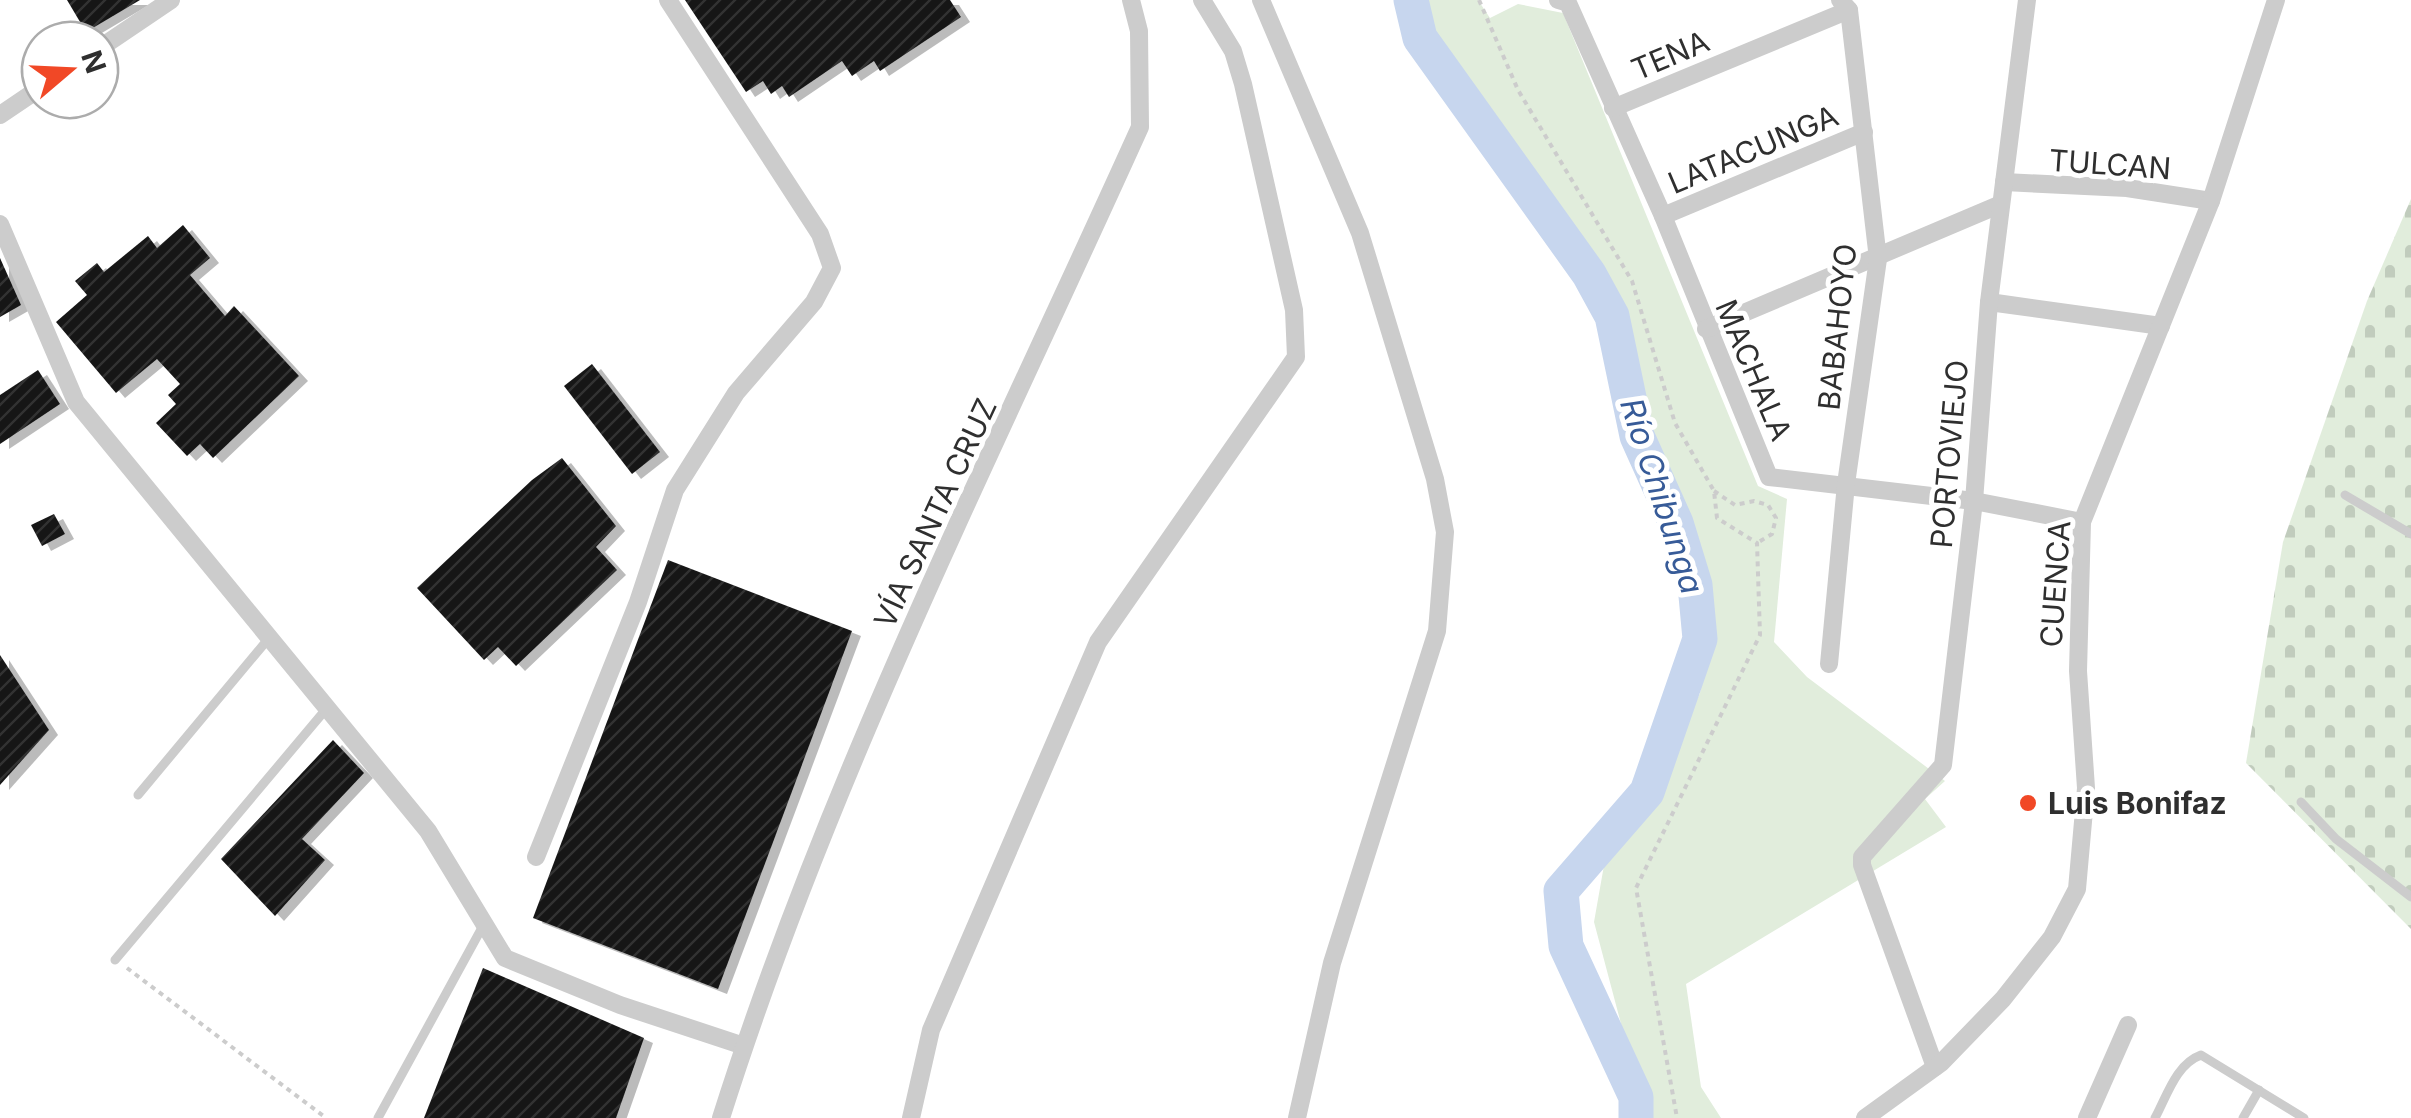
<svg xmlns="http://www.w3.org/2000/svg" width="2411" height="1118" font-family="Inter,sans-serif">
  <style>
    .cemetery { fill: url(#cemetery-stones) }
    .green { fill: #e1eddc }
    .lines { fill: none; stroke-linecap: round; stroke-linejoin: round }
    .river { stroke: #c7d6ee; stroke-width: 35 }
    .building { fill: url(#building-hatch); filter: url(#shadow) }
    .path { stroke: #ccc; stroke-width: 4; stroke-dasharray: 5 5; stroke-linecap: butt }
    .service { stroke: #ccc; stroke-width: 9 }
    .minor { stroke: #ccc; stroke-width: 18 }
    .poi-dot { fill: #f14826; stroke: #fff; stroke-width: 4 }
    .labels { text-anchor: middle; dominant-baseline: central; stroke-width: 10; stroke-linejoin: round; paint-order: stroke }
    .street-label { font-size: 30px; fill: #2f2f2f; stroke: #fff }
    .poi-label { font-size: 30px; font-weight: bold; fill: #2f2f2f; stroke: #fff; text-anchor: start }
    .water-label { font-size: 32px; font-style: italic; fill: #375b98; stroke: #fff }
  </style>
  <defs>
    <pattern id="cemetery-stones" width="16" height="16" patternUnits="userSpaceOnUse" patternTransform="scale(2.5)"><rect width="16" height="16" fill="#e1eddc"/><path d="M2 7V4a2 2 0 0 1 4 0v3zM10 15v-3a2 2 0 0 1 4 0v3z" fill="#c1ccbd"/></pattern>
    <pattern id="building-hatch" width="6" height="6" patternUnits="userSpaceOnUse" patternTransform="scale(2.5)"><rect width="6" height="6" fill="#161616"/><path d="M-1 1l2-2M0 6l6-6M5 7l2-2" fill="none" stroke="#303030"/></pattern>
    <filter id="shadow"><feDropShadow dx="9" dy="5" stdDeviation="0" flood-color="#0004"/></filter>
  </defs>
  <rect width="100%" height="100%" fill="#fff"/>
  <!-- cemetery -->
  <polygon class="cemetery" points="2411,199 2411,929 2246,763 2283,542 2367,301"/>
  <!-- green -->
  <polygon class="green" points="1420,0 1478,0 1490,18 1518,4 1563,13 1758,486 1787,499 1774,642 1807,677 1945,781 1925,799 1946,827 1686,984 1701,1087 1721,1118 1646,1118 1594,922 1606,854 1665,768 1700,693 1712,624 1698,537 1660,454 1627,337 1593,257 1423,14"/>
  <g class="lines">
    <!-- river -->
    <polyline class="river" points="1411,0 1420,38 1589,274 1612,316 1637,436 1676,523 1695,585 1700,639 1647,792 1561,891 1566,946 1636,1097 1636,1118"/>
  </g>
  <!-- building -->
  <g class="building">
    <polygon points="67,0 140,0 86,32"/>
    <polygon points="685,0 950,0 961,17 880,71 874,61 852,76 842,61 789,97 782,86 771,94 763,81 746,92"/>
    <polygon points="183,225 210,258 190,275 225,316 234,306 299,376 213,458 200,444 187,456 156,423 176,404 168,395 180,384 157,359 116,393 56,322 87,295 75,281 97,263 104,272 148,236 157,248"/>
    <polygon points="0,258 21,305 0,317"/>
    <polygon points="592,364 660,452 632,474 564,386"/>
    <polygon points="38,370 60,404 0,444 0,395"/>
    <polygon points="562,458 616,526 596,547 617,570 516,666 498,647 484,660 417,588 532,480"/>
    <polygon points="54,514 65,534 42,546 31,525"/>
    <polygon points="668,560 852,631 718,989 533,918"/>
    <polygon points="0,655 49,730 0,785"/>
    <polygon points="333,740 364,773 302,839 325,860 275,916 221,859"/>
    <polygon points="483,968 644,1038 616,1118 424,1118"/>
  </g>
  <g class="lines">
    <!-- path -->
    <g class="path">
      <polyline points="1479,0 1518,90 1632,281 1675,423 1714,491 1717,518 1757,543 1760,635 1636,888 1677,1118"/>
      <polyline points="1714,491 1735,505 1754,501 1768,505 1776,518 1772,534 1757,543"/>
      <polyline points="127,968 326,1118"/>
    </g>
    <!-- service -->
    <g class="service">
      <polyline points="2345,495 2411,534"/>
      <polyline points="138,795 269,638"/>
      <polyline points="2301,802 2336,839 2411,897"/>
      <polyline points="115,960 327,708"/>
      <polyline points="378,1118 484,924"/>
      <path d="M2155,1118C2167,1096 2176,1064 2201,1055L2304,1118"/>
      <polyline points="2243,1118 2259,1090"/>
    </g>
    <!-- minor -->
    <g class="minor">
      <polyline points="1261,0 1360,233 1435,479 1445,532 1437,631 1332,963 1297,1118"/>
      <polyline points="1558,0 1568,3 1663,216 1769,477 1974,501 2082,522"/>
      <polyline points="100,48 171,0"/>
      <polyline points="1613,108 1849,10"/>
      <polyline points="0,115 40,88"/>
      <polyline points="2004,182 2127,188 2211,201"/>
      <polyline points="1663,216 1864,132"/>
      <polyline points="0,224 76,402 428,831 505,958 620,1005 744,1046"/>
      <polyline points="1989,302 2161,326"/>
      <polyline points="1706,329 2001,204"/>
      <polyline points="1829,664 1846,484 1878,259 1849,10 1840,0"/>
      <polyline points="536,857 638,602 675,490 736,393 814,302 832,268 820,234 668,0"/>
      <polyline points="1935,1067 1862,865 1862,857 1943,765 1974,501 1989,302 2027,0"/>
      <path d="M721,1118C829,776 993,453 1140,127L1139,31L1131,0"/>
      <polyline points="911,1118 931,1030 1098,642 1296,357 1294,310 1243,84 1233,51 1202,0"/>
      <polyline points="1865,1118 1941,1063 2003,999 2052,937 2077,889 2086,788 2078,671 2082,522 2211,201 2276,0"/>
      <polyline points="2087,1118 2128,1025"/>
    </g>
  </g>
  <!-- markers -->
  <circle class="poi-dot" cx="2028" cy="803" r="10"/>
  <g class="labels">
    <!-- street labels -->
    <g class="street-label">
      <text transform="translate(1670 55) rotate(-23)">TENA</text>
      <text transform="translate(1753 149) rotate(-23)">LATACUNGA</text>
      <text transform="translate(2110 164) rotate(4)">TULCAN</text>
      <text transform="translate(1837 327) rotate(-84)">BABAHOYO</text>
      <text transform="translate(1754 370) rotate(67)">MACHALA</text>
      <text transform="translate(1949 454) rotate(-85)">PORTOVIEJO</text>
      <text transform="translate(935 513) rotate(-65)">VÍA SANTA CRUZ</text>
      <text transform="translate(2055 584) rotate(-86)">CUENCA</text>
    </g>
    <!-- poi labels -->
    <g class="poi-label">
      <text x="2048" y="803">Luis Bonifaz</text>
    </g>
    <!-- water labels -->
    <g class="water-label">
      <text transform="translate(1662 496) rotate(72)">Río Chibunga</text>
    </g>
  </g>
  <!-- north arrow -->
  <g transform="translate(70 70) rotate(71)"><circle r="48" fill="#ffffff" stroke="#acacac" stroke-width="2.5"/>
  <path d="M0-8L18 38L0 25L-18 38Z" fill="#f14826"/>
  <text y="-15" font-size="28" font-weight="bold" text-anchor="middle" fill="#2f2f2f">N</text>
  </g>
</svg>
